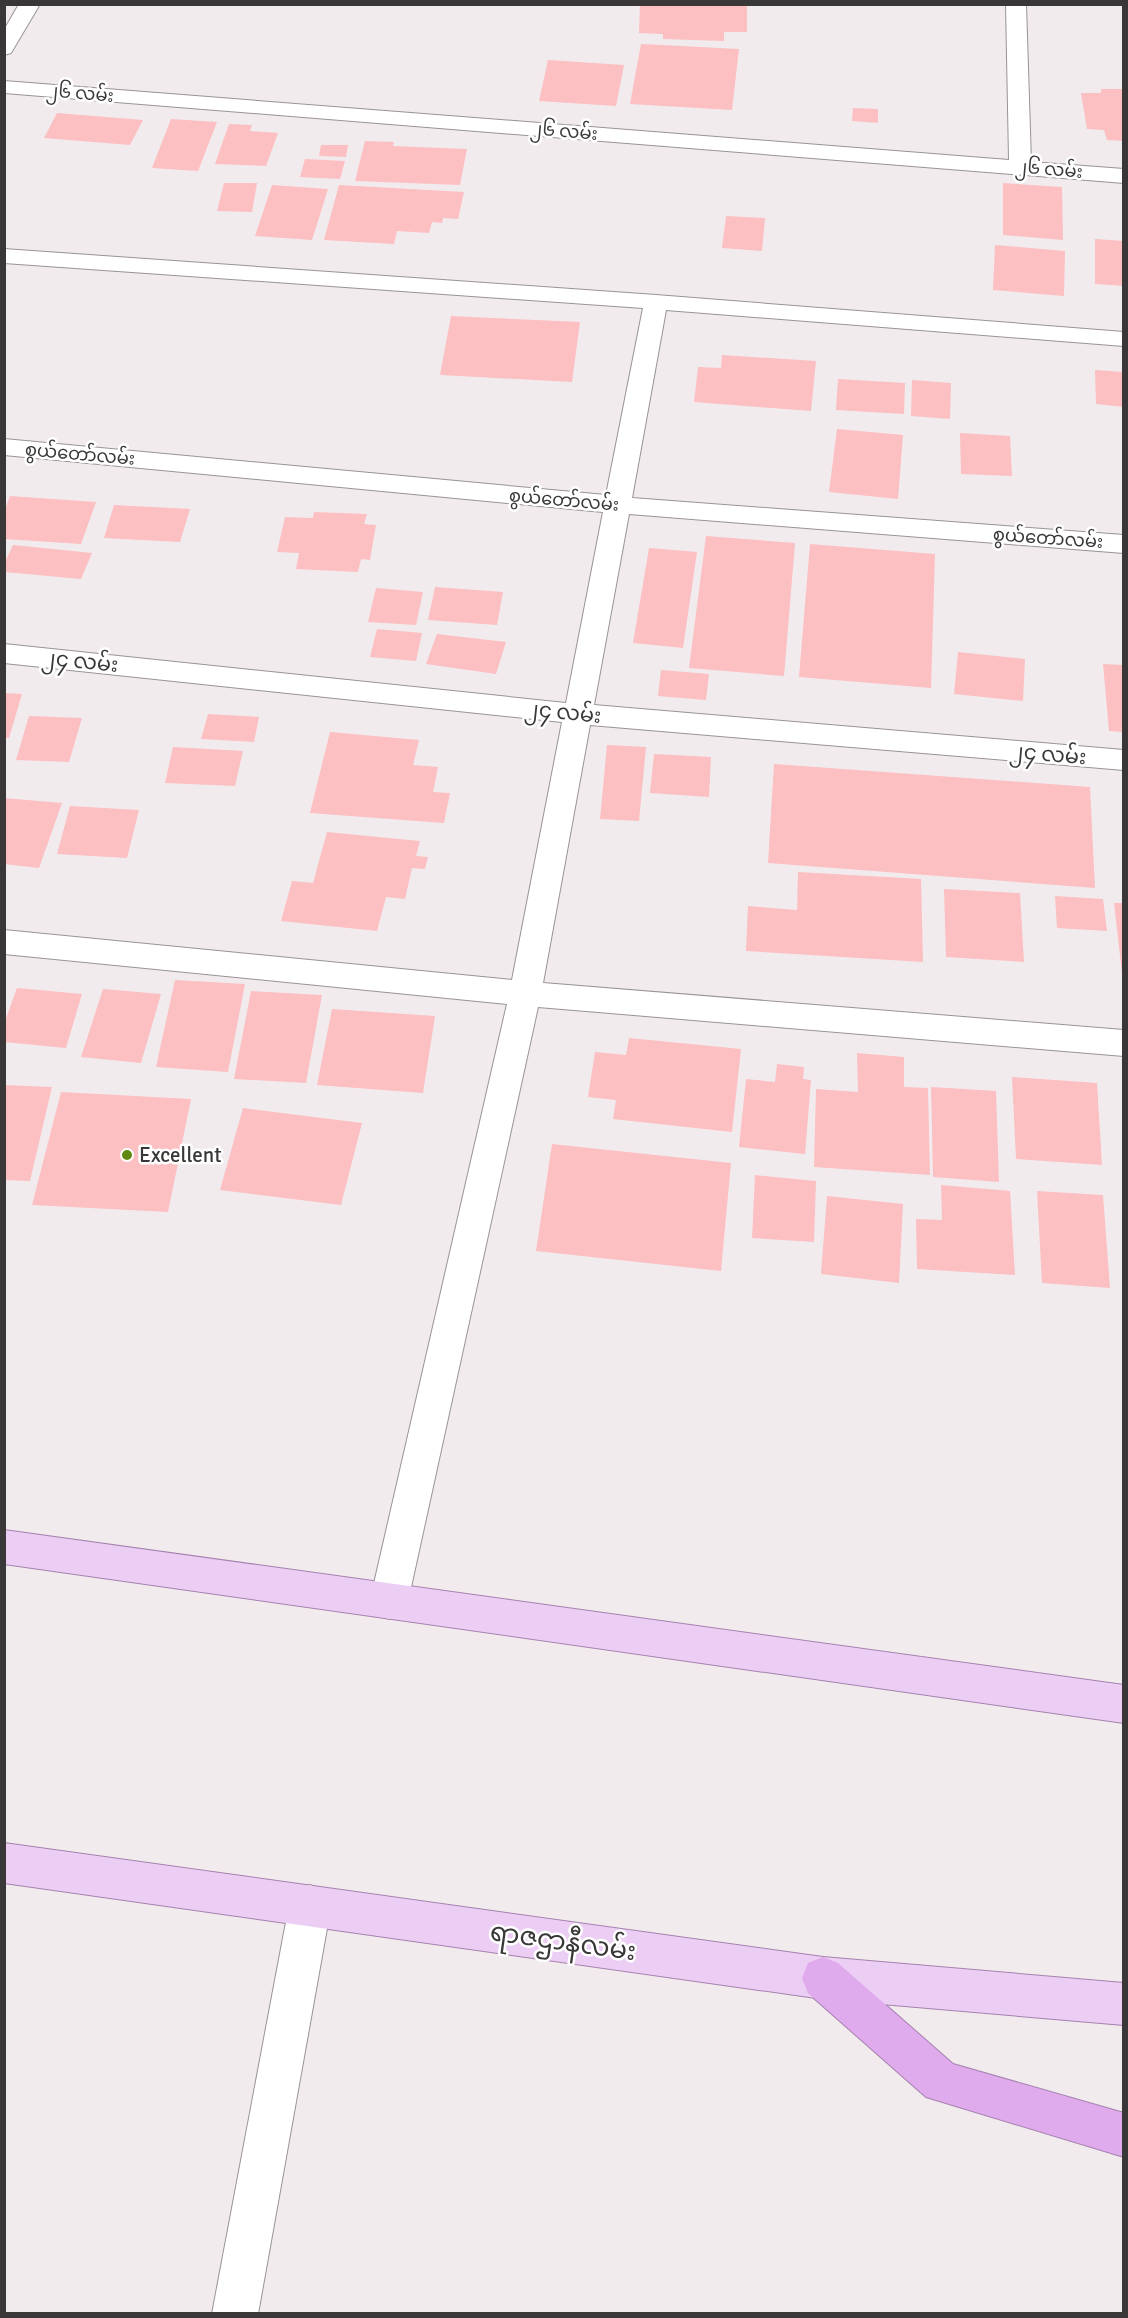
<svg xmlns="http://www.w3.org/2000/svg" width="1128" height="2318" font-family="Signika,'Noto Sans Myanmar',sans-serif">
  <style>
    .building { fill: #fcbfc2 }
    .lines { fill: none; stroke-linecap: round; stroke-linejoin: round }
    .street-casing { stroke: #999396; stroke-width: 2 }
    .primary-casing { stroke: #a582ae; stroke-width: 2 }
    .highway-casing { stroke: #a582ae; stroke-width: 2 }
    .street { fill: #fff; fill-rule: evenodd }
    .primary { fill: #eccdf4; fill-rule: evenodd }
    .highway { fill: #dfabed; fill-rule: evenodd }
    .poi-dot { fill: #628911; stroke: #fff; stroke-width: 2 }
    .labels { text-anchor: middle; dominant-baseline: central; stroke-width: 5; stroke-linejoin: round; paint-order: stroke }
    .far-street-label { font-size: 18px; fill: #393738; stroke: #fff }
    .street-label { font-size: 21px; fill: #393738; stroke: #fff }
    .poi-label { font-size: 21px; fill: #393738; stroke: #fff; text-anchor: start }
    .near-street-label { font-size: 26px; fill: #393738; stroke: #fff }
  </style>
  <rect width="100%" height="100%" fill="#f2ebee"/>
  <!-- building -->
  <g class="building">
    <polygon points="640,4 747,4 747,32 724,32 724,41 663,39 663,34 639,33"/>
    <polygon points="641,44 739,49 732,110 630,104"/>
    <polygon points="548,60 624,65 616,106 539,101"/>
    <polygon points="1101,89 1124,89 1124,141 1107,140 1104,130 1087,129 1081,93 1101,93"/>
    <polygon points="853,108 878,109 878,123 852,121"/>
    <polygon points="57,113 143,120 130,145 44,138"/>
    <polygon points="171,119 217,122 198,171 152,168"/>
    <polygon points="229,124 252,125 250,131 278,133 266,166 215,164"/>
    <polygon points="365,141 394,142 393,146 467,149 460,185 355,181"/>
    <polygon points="321,145 348,145 346,157 319,156"/>
    <polygon points="305,159 345,161 340,179 300,177"/>
    <polygon points="224,183 257,183 252,212 217,211"/>
    <polygon points="1003,183 1062,187 1063,240 1003,235"/>
    <polygon points="272,185 328,189 312,240 255,236"/>
    <polygon points="339,185 464,192 458,219 443,218 442,223 432,222 429,233 397,231 394,244 324,240"/>
    <polygon points="726,216 765,218 762,251 722,248"/>
    <polygon points="1095,239 1124,241 1124,286 1095,284"/>
    <polygon points="995,245 1065,251 1064,296 993,290"/>
    <polygon points="451,316 580,322 572,382 440,375"/>
    <polygon points="722,355 816,361 811,411 694,402 698,367 721,368"/>
    <polygon points="1095,370 1124,372 1124,407 1096,404"/>
    <polygon points="838,379 905,383 904,414 836,410"/>
    <polygon points="912,380 951,383 950,419 911,416"/>
    <polygon points="837,429 903,435 898,499 829,492"/>
    <polygon points="960,433 1010,436 1012,476 961,474"/>
    <polygon points="10,496 96,502 81,544 4,539 4,512"/>
    <polygon points="114,505 190,509 180,542 104,538"/>
    <polygon points="314,512 367,514 364,524 376,525 370,560 361,559 358,572 296,569 299,553 277,552 285,517 313,518"/>
    <polygon points="706,536 795,543 784,676 689,668"/>
    <polygon points="810,544 935,554 931,688 799,677"/>
    <polygon points="13,545 92,553 81,579 4,572 4,564"/>
    <polygon points="649,548 697,552 683,648 633,643"/>
    <polygon points="435,587 503,592 497,625 428,620"/>
    <polygon points="376,588 423,592 416,625 368,622"/>
    <polygon points="377,629 422,633 416,661 370,657"/>
    <polygon points="437,634 506,642 496,674 426,664"/>
    <polygon points="958,652 1025,659 1023,701 954,694"/>
    <polygon points="1103,664 1124,665 1124,732 1109,731"/>
    <polygon points="661,670 709,674 706,700 658,696"/>
    <polygon points="4,693 22,694 9,738 4,738"/>
    <polygon points="208,714 259,717 254,742 201,739"/>
    <polygon points="29,716 82,718 69,762 16,760"/>
    <polygon points="330,732 419,740 413,765 438,767 433,792 450,793 444,823 310,813"/>
    <polygon points="607,745 646,747 639,821 600,819"/>
    <polygon points="173,747 243,751 235,786 165,783"/>
    <polygon points="654,754 711,757 709,797 650,793"/>
    <polygon points="774,764 1090,787 1095,888 768,863"/>
    <polygon points="4,798 62,803 39,868 4,864"/>
    <polygon points="70,806 139,810 127,858 57,854"/>
    <polygon points="327,832 420,841 416,856 428,857 425,869 412,868 405,899 386,897 377,931 281,921 292,881 313,883"/>
    <polygon points="798,872 921,879 923,962 746,951 748,906 797,910"/>
    <polygon points="944,889 1020,893 1024,962 946,957"/>
    <polygon points="1055,896 1103,899 1107,931 1057,928"/>
    <polygon points="1114,903 1124,903 1124,973 1122,973"/>
    <polygon points="175,980 245,984 228,1072 156,1067"/>
    <polygon points="17,988 82,994 66,1048 4,1042 4,1024"/>
    <polygon points="103,989 161,994 141,1063 81,1057"/>
    <polygon points="251,991 322,995 306,1083 234,1079"/>
    <polygon points="332,1009 435,1016 423,1093 317,1085"/>
    <polygon points="629,1038 741,1049 732,1132 613,1119 616,1100 588,1097 595,1052 626,1055"/>
    <polygon points="857,1053 904,1057 904,1087 928,1088 930,1175 814,1167 816,1089 858,1092"/>
    <polygon points="777,1064 804,1067 803,1079 811,1080 805,1154 739,1147 746,1079 775,1082"/>
    <polygon points="1012,1077 1097,1083 1102,1165 1016,1159"/>
    <polygon points="4,1085 52,1087 30,1181 4,1180"/>
    <polygon points="931,1087 996,1091 999,1182 933,1177"/>
    <polygon points="61,1092 191,1099 168,1212 32,1205"/>
    <polygon points="243,1108 362,1123 341,1205 220,1190"/>
    <polygon points="552,1144 731,1163 721,1271 536,1251"/>
    <polygon points="755,1175 816,1181 814,1242 752,1238"/>
    <polygon points="941,1185 1010,1191 1015,1275 917,1269 916,1219 942,1220"/>
    <polygon points="1037,1191 1103,1195 1110,1288 1042,1283"/>
    <polygon points="827,1196 903,1204 899,1283 821,1274"/>
  </g>
  <g class="lines">
    <defs>
      <g id="street">
        <polygon points="19,4 40,4 11,53 4,55 4,30"/>
        <polygon points="1006,4 1026,4 1031,162 1124,169 1124,183 4,93 4,81 1009,160"/>
        <polygon points="4,249 656,295 1124,332 1124,346 666,310 632,498 1124,535 1124,553 629,514 594,705 1124,750 1124,770 590,725 543,983 1124,1030 1124,1056 538,1007 408,1601 402,1614 389,1619 376,1614 370,1601 507,1004 4,954 4,930 512,980 562,722 4,663 4,644 566,703 603,512 4,455 4,439 606,495 643,308 4,263"/>
        <polygon points="310,1885 325,1891 331,1906 258,2314 212,2314 289,1906 295,1891"/>
      </g>
      <g id="primary">
        <polygon points="4,1530 1124,1685 1124,1723 4,1564"/>
        <polygon points="4,1843 823,1957 1124,1983 1124,2025 823,1999 4,1883"/>
      </g>
      <polygon id="highway" points="823,1957 838,1963 953,2064 1124,2113 1124,2157 926,2097 808,1993 802,1978 808,1963"/>
    </defs>
    <!-- street casing -->
    <use href="#street" class="street-casing"/>
    <!-- primary casing -->
    <use href="#primary" class="primary-casing"/>
    <!-- highway casing -->
    <use href="#highway" class="highway-casing"/>
    <!-- street -->
    <use href="#street" class="street"/>
    <!-- primary -->
    <use href="#primary" class="primary"/>
    <!-- highway -->
    <use href="#highway" class="highway"/>
  </g>
  <!-- markers -->
  <circle class="poi-dot" cx="127" cy="1155" r="6"/>
  <g class="labels">
    <!-- far-street labels -->
    <g class="far-street-label">
      <text transform="translate(80 93) rotate(5)">၂၆ လမ်း</text>
      <text transform="translate(564 131) rotate(5)">၂၆ လမ်း</text>
      <text transform="translate(1049 169) rotate(5)">၂၆ လမ်း</text>
      <text transform="translate(80 454) rotate(5)">စွယ်တော်လမ်း</text>
      <text transform="translate(564 500) rotate(5)">စွယ်တော်လမ်း</text>
      <text transform="translate(1048 538) rotate(4)">စွယ်တော်လမ်း</text>
    </g>
    <!-- street labels -->
    <g class="street-label">
      <text transform="translate(80 661) rotate(6)">၂၄ လမ်း</text>
      <text transform="translate(563 712) rotate(6)">၂၄ လမ်း</text>
      <text transform="translate(1048 754) rotate(5)">၂၄ လမ်း</text>
    </g>
    <!-- poi labels -->
    <g class="poi-label">
      <text x="139" y="1155">Excellent</text>
    </g>
    <!-- near-street labels -->
    <g class="near-street-label">
      <text transform="translate(563 1942) rotate(8)">ရာဇဌာနီလမ်း</text>
    </g>
  </g>
  <!-- border -->
  <rect width="1128" height="2318" fill="none" stroke="#393738" stroke-width="12"/>
</svg>
